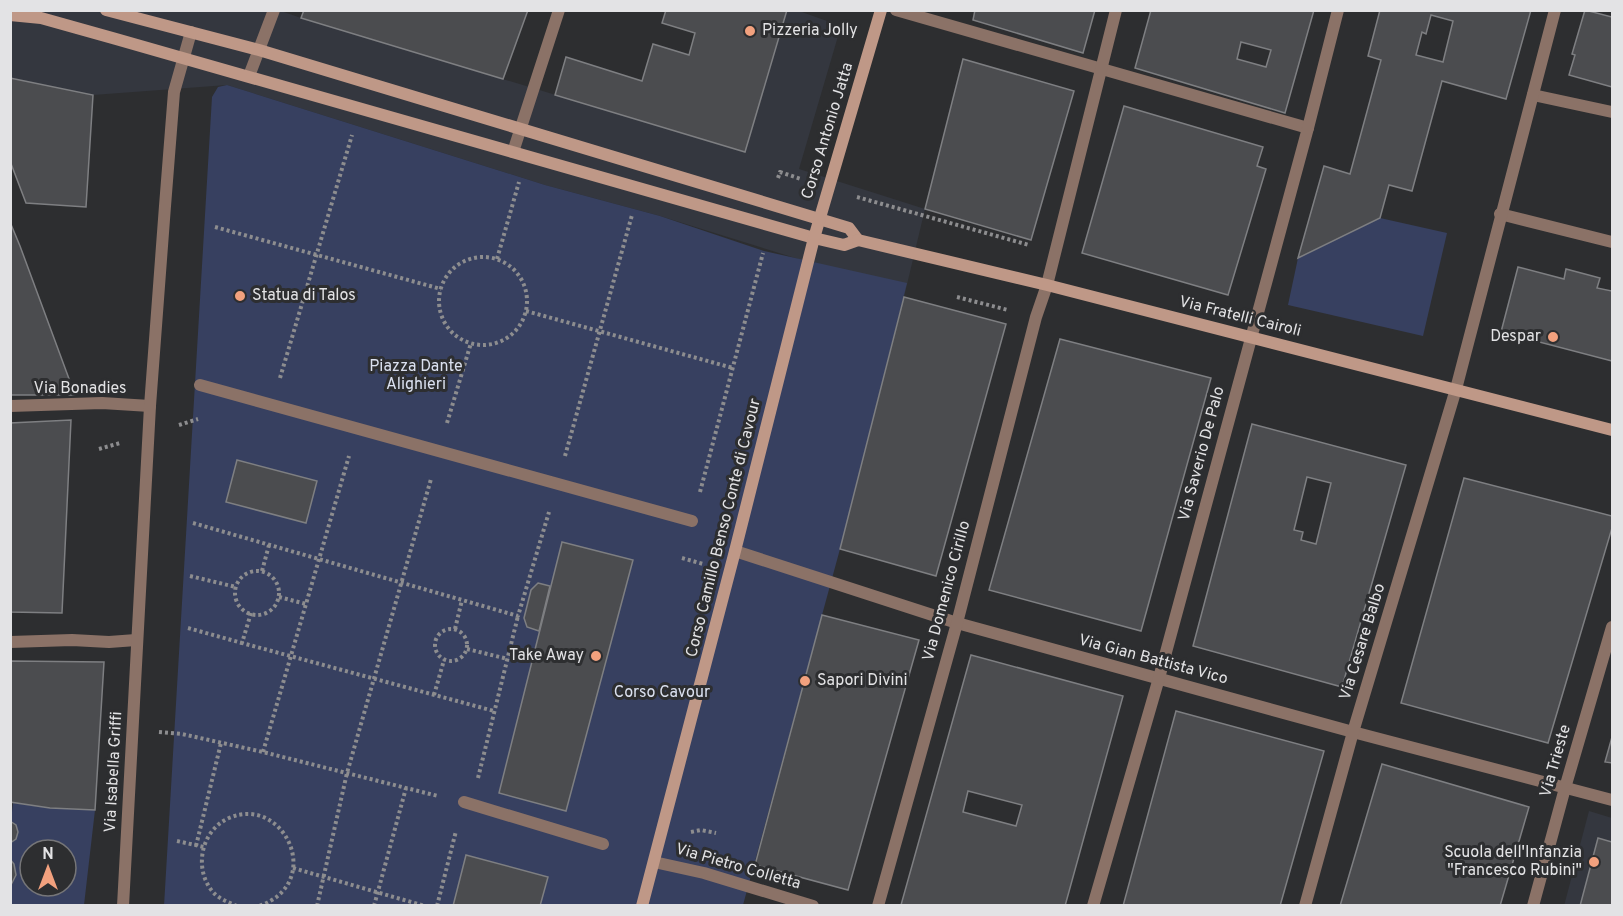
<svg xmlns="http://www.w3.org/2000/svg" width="1623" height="916" font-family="Overpass,sans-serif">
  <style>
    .built { fill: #34373f }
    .green { fill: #374060; fill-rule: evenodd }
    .building { fill: #4b4c4f; stroke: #7e7f82; stroke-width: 1.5; fill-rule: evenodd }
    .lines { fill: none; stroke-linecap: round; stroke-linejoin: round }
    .path { stroke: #8d8d8f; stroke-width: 4; stroke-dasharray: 3 3; stroke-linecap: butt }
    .lane { stroke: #8b7267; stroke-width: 12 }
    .street { stroke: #8b7267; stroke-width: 12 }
    .secondary { stroke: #bf9887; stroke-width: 12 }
    .poi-dot { fill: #f2a17e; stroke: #2d2e30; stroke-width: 2 }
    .labels { text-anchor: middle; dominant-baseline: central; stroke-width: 6; stroke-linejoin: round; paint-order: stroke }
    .poi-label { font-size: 16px; fill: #e3e3e5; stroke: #2d2e30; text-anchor: start }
    .street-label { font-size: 16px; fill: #e3e3e5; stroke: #2d2e30 }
    .park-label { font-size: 16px; fill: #dbe1f0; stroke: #2d2e30 }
  </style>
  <rect width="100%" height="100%" fill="#2d2e30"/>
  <!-- built -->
  <g class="built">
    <polygon points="10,11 281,11 301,18 744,152 787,11 799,11 841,26 799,169 925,209 904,297 808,262 660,216 545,185 227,85 93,95 11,78"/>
    <polygon points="1589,811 1612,818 1612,905 1564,906"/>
  </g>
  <!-- green -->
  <g class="green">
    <polygon points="227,85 545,185 660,216 764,251 907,283 840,549 743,905 164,906 212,97 218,87"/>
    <polygon points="1380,218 1447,233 1423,336 1288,305 1298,258"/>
    <path d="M13,803L50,808L95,810L84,905H11V887L16,875L14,864L11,859V843C20,837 20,826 11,821ZM30,850H66V886H30Z"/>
  </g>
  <!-- building -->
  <g class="building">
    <polygon points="304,10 528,10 503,79 301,18"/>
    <polygon points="666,10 787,10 745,152 555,95 566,57 642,81 653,44 689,55 695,33 662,23"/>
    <polygon points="975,10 1095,10 1083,53 973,20"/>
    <path d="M1151,10H1314L1285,113L1135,68ZM1241,42L1271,50L1266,67L1237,59Z"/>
    <path d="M1380,10H1531L1506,99L1442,81L1412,191L1389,185L1380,218L1298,258L1324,166L1350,174L1381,60L1368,56ZM1431,15L1453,21L1443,62L1416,55L1422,32L1426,34Z"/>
    <polygon points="1585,10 1612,17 1612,87 1569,75 1575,55 1572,54"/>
    <polygon points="963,59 1074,91 1031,240 925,209"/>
    <polygon points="10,78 93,95 86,207 26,203 10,161"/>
    <polygon points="1124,106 1263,147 1257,166 1266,169 1228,295 1082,253"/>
    <polygon points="10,222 20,246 75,395 10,395"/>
    <polygon points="1518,267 1564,279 1566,269 1600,278 1597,288 1612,291 1612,361 1501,332"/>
    <polygon points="904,297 1006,324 936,576 840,549"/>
    <polygon points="1060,339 1211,378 1141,631 989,590"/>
    <polygon points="71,420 62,613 10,612 10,423"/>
    <path d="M1252,424L1406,465L1342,687L1193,646ZM1307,477L1331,483L1316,544L1301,540L1303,532L1294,530Z"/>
    <polygon points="237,460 317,481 306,523 226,502"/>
    <polygon points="1464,478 1612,516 1612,528 1548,743 1401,703"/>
    <polygon points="562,542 633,560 566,811 499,793"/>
    <polygon points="538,583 550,586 539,631 527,627 524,618 531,590"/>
    <polygon points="822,615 919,640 848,890 755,865"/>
    <path d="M971,655L1123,696L1065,906L901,905ZM968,791L1022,805L1016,826L963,812Z"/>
    <polygon points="10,661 104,662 95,810 50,808 10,802"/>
    <polygon points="1176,711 1324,751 1280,906 1123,906"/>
    <polygon points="1612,737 1612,763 1605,762"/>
    <polygon points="1382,764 1529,807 1500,906 1340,906"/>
    <polygon points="10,821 16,825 18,832 16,839 10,843"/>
    <polygon points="1598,838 1612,842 1612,906 1580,906"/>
    <polygon points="466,855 548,877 540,906 453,906"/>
    <polygon points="10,859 14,864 16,875 10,887"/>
  </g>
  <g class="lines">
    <!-- path -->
    <g class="path">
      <polyline points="778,178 780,172 801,179"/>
      <polyline points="857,197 1029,245"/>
      <polyline points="215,227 441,289"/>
      <circle cx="483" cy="301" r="44"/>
      <polyline points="497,259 519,182"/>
      <polyline points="957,297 1008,310"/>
      <polyline points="526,311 733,368"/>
      <polyline points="280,378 352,135"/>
      <polyline points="447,423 471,343"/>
      <polyline points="179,425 198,419"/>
      <polyline points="99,449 120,443"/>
      <polyline points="565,456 632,215"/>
      <polyline points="700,492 763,253"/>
      <polyline points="193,523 518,616 549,512"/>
      <polyline points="682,558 703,564"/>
      <polyline points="262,571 269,545"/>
      <circle cx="257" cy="593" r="22"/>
      <polyline points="190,576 236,587"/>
      <polyline points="279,597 306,604"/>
      <polyline points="251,613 242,643 494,711"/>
      <polyline points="188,628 242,643"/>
      <circle cx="451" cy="645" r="16"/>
      <polyline points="455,629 462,600"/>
      <polyline points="467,649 508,659"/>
      <polyline points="434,695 444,660"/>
      <polyline points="159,732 182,734 263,752 438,796"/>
      <polyline points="263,752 349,456"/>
      <polyline points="478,778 518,616"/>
      <polyline points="691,832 701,830 716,833"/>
      <polyline points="177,841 204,847"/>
      <polyline points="196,846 221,743"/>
      <polyline points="293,868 425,906"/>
      <path d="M237,906C228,902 219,899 213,892C193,869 201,830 229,818C284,794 326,883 259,906"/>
      <polyline points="317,906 347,773 431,479"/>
      <polyline points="374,906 406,788"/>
      <polyline points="437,906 456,831"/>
    </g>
    <!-- lane -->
    <polyline class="lane" points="1500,214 1612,242"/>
    <!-- street -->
    <g class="street">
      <polyline points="896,10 1308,128"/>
      <polyline points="249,76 274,10"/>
      <polyline points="1533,95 1612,112"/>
      <polyline points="513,152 559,10"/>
      <polyline points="200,385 692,521"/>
      <polyline points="10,406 102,403 150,406"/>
      <polyline points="735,551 957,623 1353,732 1612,800"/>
      <polyline points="10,642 72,640 109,642 136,640"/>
      <polyline points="464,802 603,844"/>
      <polyline points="654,862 704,873 813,906"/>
      <polyline points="123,906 150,406 165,206 174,92 191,32"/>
      <polyline points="878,906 957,623 1036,317 1047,285 1116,10"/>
      <polyline points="1093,906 1159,678 1308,128 1338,10"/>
      <polyline points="1305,906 1353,732 1456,389 1555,10"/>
      <polyline points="1533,906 1565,788 1612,627"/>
    </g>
    <!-- secondary -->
    <g class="secondary">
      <polyline points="106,10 259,50 849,228 858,240"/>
      <polyline points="10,15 41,18 116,39 814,238 844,245 858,240"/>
      <polyline points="858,240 1047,285 1612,430"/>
      <polyline points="642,906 735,551 814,238 881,10"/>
    </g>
  </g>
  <!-- markers -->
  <g class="poi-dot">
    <circle cx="750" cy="31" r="6"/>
    <circle cx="240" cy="296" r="6"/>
    <circle cx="1553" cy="337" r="6"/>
    <circle cx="596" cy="656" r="6"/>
    <circle cx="805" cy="681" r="6"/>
    <circle cx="1594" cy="862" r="6"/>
  </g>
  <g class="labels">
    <!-- poi labels -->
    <g class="poi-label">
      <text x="762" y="31">Pizzeria Jolly</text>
      <text x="252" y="296">Statua di Talos</text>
      <text x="1541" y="337" text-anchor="end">Despar</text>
      <text x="584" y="656" text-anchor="end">Take Away</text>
      <text x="817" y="681">Sapori Divini</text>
      <text x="1582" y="853" text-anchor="end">Scuola dell'Infanzia<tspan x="1582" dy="18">"Francesco Rubini"</tspan></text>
    </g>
    <!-- street labels -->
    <g class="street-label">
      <text transform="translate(828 131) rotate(-73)">Corso Antonio Jatta</text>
      <text transform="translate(1240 317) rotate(14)">Via Fratelli Cairoli</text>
      <text x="80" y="389">Via Bonadies</text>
      <text transform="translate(1202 454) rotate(-75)">Via Saverio De Palo</text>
      <text transform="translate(724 528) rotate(-76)">Corso Camillo Benso Conte di Cavour</text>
      <text transform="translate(947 591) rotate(-75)">Via Domenico Cirillo</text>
      <text transform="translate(1363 642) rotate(-73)">Via Cesare Balbo</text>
      <text transform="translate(1153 660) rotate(15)">Via Gian Battista Vico</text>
      <text transform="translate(1556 761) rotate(-74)">Via Trieste</text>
      <text transform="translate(114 772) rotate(-87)">Via Isabella Griffi</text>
      <text transform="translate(738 867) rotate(16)">Via Pietro Colletta</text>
    </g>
    <!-- park labels -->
    <g class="park-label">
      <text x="416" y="367">Piazza Dante<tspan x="416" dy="18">Alighieri</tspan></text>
      <text x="662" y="693">Corso Cavour</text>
    </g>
  </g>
  <!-- border -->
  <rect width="1623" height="916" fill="none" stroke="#e3e3e5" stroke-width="24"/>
  <!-- north arrow -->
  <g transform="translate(48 868)"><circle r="28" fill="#2d2e30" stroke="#767678" stroke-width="1.5"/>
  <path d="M0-4.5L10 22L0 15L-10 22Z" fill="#f2a17e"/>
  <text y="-9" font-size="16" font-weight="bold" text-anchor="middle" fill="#e3e3e5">N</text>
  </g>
</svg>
